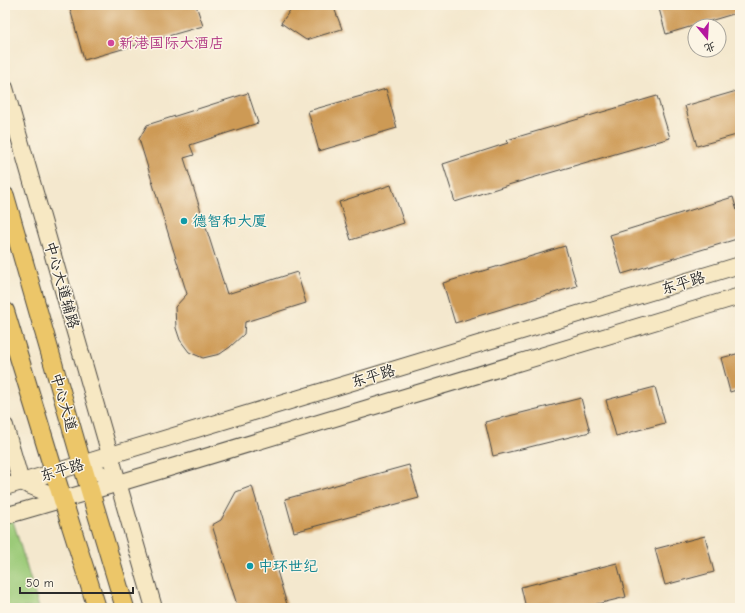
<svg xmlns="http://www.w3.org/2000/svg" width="745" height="613" font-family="'Comic Neue','LXGW WenKai TC',sans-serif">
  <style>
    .green { fill: #9bca78; stroke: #637a52 }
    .building { fill: #cd9a55 }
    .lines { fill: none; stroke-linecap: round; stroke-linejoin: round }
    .secondary-casing { stroke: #494743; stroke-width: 18 }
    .primary-casing { stroke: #494743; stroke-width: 20 }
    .secondary { stroke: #f7e8c3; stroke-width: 16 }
    .primary { stroke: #ecc669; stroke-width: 18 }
    .hotel-dot { fill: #d1479c; stroke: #fcf5e5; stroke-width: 1.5 }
    .culture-dot { fill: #0f9aa8; stroke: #fcf5e5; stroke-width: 1.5 }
    .labels { text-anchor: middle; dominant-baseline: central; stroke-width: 3; stroke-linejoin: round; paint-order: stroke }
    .hotel-label { font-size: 15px; fill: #b23c85; stroke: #fcf5e5; text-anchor: start }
    .culture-label { font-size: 15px; fill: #0d838f; stroke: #fcf5e5; text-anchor: start }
    .street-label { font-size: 15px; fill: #2b2b2b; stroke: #fcf5e5 }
  </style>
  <rect width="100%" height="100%" fill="#fcf5e5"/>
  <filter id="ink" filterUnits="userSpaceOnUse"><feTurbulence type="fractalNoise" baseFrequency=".025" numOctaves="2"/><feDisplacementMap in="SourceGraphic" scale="8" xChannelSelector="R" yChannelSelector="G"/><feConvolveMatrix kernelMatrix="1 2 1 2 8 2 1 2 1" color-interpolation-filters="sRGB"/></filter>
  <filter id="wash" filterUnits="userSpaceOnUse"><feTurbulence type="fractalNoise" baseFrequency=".012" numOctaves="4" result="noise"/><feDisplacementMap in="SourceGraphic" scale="16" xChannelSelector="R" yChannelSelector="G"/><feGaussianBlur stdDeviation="0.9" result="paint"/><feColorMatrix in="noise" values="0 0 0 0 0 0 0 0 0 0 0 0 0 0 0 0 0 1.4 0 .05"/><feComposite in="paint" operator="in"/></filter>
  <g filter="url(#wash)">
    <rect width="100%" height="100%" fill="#f4e8ce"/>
    <!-- green -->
    <polygon class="green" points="5,494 39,608 5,608"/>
    <g id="blocks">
      <!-- building -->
      <g class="building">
        <polygon points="69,5 196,5 203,26 84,60"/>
        <polygon points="294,5 333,5 342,29 306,40 281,23"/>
        <polygon points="658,5 740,5 740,12 666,34"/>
        <polygon points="386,89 397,128 319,151 308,111"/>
        <polygon points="740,90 740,134 697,146 685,106"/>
        <polygon points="248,93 258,123 190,145 194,155 184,158 227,294 297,272 306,303 245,322 244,334 230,347 220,354 203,358 189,352 180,340 176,328 175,307 187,294 139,139 147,125"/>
        <polygon points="657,96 670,138 508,185 455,202 443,164 508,143 507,140"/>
        <polygon points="391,185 404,223 351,240 339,202"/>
        <polygon points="733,197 740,221 740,238 622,274 610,235"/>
        <polygon points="565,246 577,286 455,323 443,283"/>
        <polygon points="740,353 740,389 730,392 721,358"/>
        <polygon points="655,387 665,423 616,436 606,400"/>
        <polygon points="581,398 590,432 493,456 485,422"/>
        <polygon points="409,465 419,498 294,532 285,499"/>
        <polygon points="252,486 288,608 238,608 212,525 221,520 236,492"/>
        <polygon points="705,536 714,572 665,585 655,549"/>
        <polygon points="617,563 626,597 581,608 526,608 521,587"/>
      </g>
    </g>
  </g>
  <g filter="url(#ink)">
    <use href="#blocks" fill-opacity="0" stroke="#494743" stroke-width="1"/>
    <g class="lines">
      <defs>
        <g id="secondary">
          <polyline points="5,88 154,608"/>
          <polyline points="5,426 21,482"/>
          <polyline points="82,464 119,483"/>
          <polyline points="21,482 62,499"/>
          <polyline points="5,487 740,265"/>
          <polyline points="5,516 119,483 740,296"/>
        </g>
        <g id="primary">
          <polyline points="5,196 82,464 125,608"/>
          <polyline points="5,311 54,472 97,608"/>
        </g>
      </defs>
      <!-- secondary casing -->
      <use href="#secondary" class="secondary-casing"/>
      <!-- primary casing -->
      <use href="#primary" class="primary-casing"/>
      <!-- secondary -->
      <use href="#secondary" class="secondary"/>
      <!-- primary -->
      <use href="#primary" class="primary"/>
    </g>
  </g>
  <!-- markers -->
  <circle class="hotel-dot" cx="111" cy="43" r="4"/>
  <g class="culture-dot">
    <circle cx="184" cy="221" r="4"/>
    <circle cx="250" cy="566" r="4"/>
  </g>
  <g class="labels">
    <!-- hotel labels -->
    <g class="hotel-label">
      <text x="119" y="43">新港国际大酒店</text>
    </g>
    <!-- culture labels -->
    <g class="culture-label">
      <text x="192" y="221">德智和大厦</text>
      <text x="258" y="566">中环世纪</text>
    </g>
    <!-- street labels -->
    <g class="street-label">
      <text transform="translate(683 283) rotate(-17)">东平路</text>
      <text transform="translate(62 285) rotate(74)">中心大道辅路</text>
      <text transform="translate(373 376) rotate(-17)">东平路</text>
      <text transform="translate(64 402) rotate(74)">中心大道</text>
      <text transform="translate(62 470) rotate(-16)">东平路</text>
    </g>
  </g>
  <!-- margin -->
  <rect width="745" height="613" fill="none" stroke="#fcf5e5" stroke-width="20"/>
  <!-- north arrow -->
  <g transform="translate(707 38) rotate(162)"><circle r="19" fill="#fcf5e5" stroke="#a8a49b"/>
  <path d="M0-3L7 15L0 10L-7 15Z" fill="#b5179e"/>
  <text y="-6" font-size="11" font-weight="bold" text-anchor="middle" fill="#2b2b2b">北</text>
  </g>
  <!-- scale -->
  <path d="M20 587v6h113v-6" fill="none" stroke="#2b2b2b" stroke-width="2"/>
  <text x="26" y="587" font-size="12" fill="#2b2b2b" stroke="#fcf5e5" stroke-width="3" paint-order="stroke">50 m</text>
</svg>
